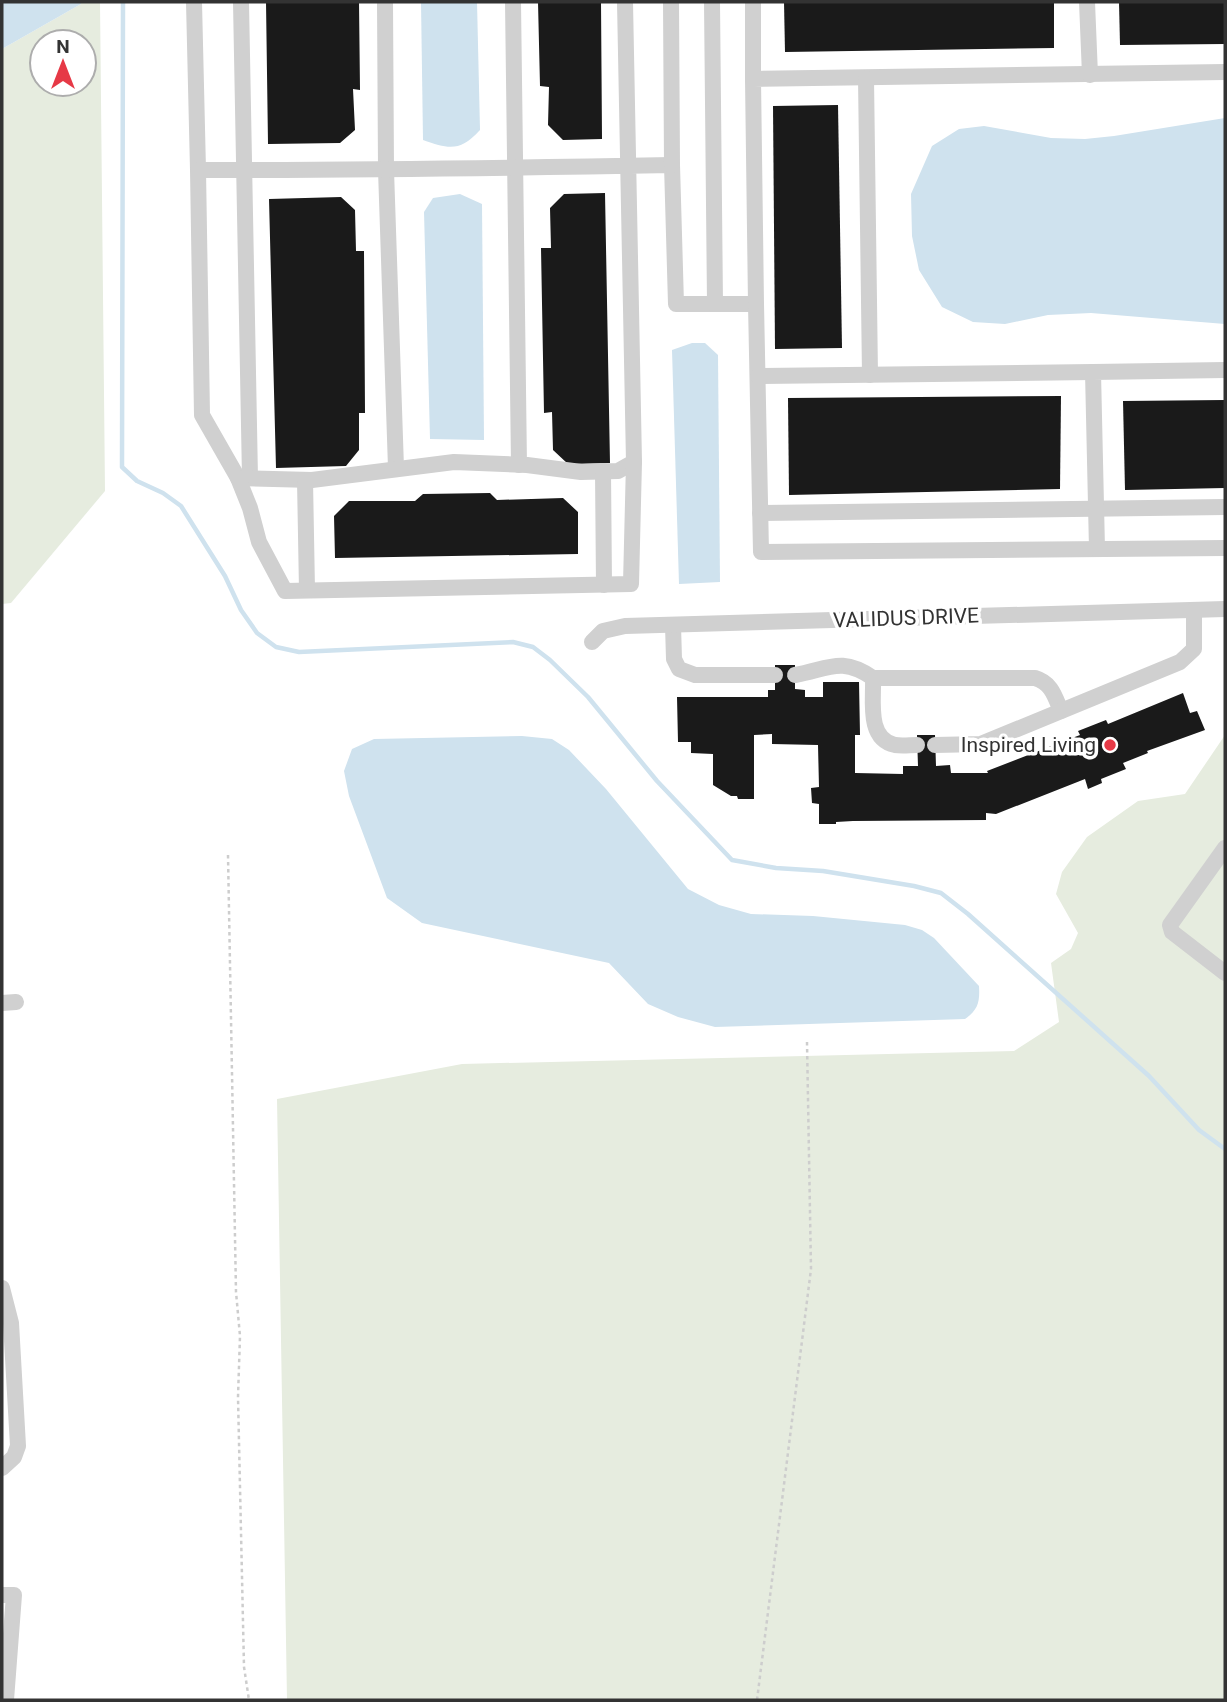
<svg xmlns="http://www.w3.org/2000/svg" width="1227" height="1702" font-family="Roboto,sans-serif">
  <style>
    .green { fill: #e6ecdf; fill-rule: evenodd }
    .water { fill: #cfe2ee }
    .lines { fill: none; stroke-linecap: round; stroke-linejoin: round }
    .stream { stroke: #cfe2ee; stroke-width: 4.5 }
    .building { fill: #1a1a1a }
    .path { stroke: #cdcdcd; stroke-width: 2.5; stroke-dasharray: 3.5 3.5; stroke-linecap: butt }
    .minor { stroke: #d0d0d0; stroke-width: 16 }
    .poi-dot { fill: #e63946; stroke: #fff; stroke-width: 2.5 }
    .labels { text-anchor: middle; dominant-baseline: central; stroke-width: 7; stroke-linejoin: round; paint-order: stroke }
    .street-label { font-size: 21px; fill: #333; stroke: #fff }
    .poi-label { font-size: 21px; fill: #333; stroke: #fff; text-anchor: end }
  </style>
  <rect width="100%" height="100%" fill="#fff"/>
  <!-- green -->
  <g class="green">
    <path d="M81,2H100L105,491L11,603L2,604V49L81,4ZM42,42H84V84H42Z"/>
    <polygon points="1225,735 1225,1700 287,1700 277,1099 462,1064 1014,1051 1059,1022 1051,963 1071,949 1078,933 1056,894 1062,872 1087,837 1138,801 1185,794"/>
  </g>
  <!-- water -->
  <g class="water">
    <polygon points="2,2 81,2 81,4 2,49"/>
    <path d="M421,2H477L480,130C460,152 449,149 423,140Z"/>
    <polygon points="1225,118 1225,324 1091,313 1048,315 1005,324 973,322 942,307 919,270 912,236 911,194 932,146 959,129 984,126 1051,138 1085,139 1114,136"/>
    <polygon points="460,194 482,204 484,440 430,439 424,212 433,198"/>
    <polygon points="692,343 705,343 718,355 720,582 679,584 672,350"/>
    <path d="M522,736L552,739L569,750L606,789L688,889L719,905L751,914L813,916L905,925L922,930L934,938L979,986C980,1002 978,1010 965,1019L715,1027L678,1017L648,1004L609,963L422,923L387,898L349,796L344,771L352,749L374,739Z"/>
  </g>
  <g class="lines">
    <!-- stream -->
    <polyline class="stream" points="123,2 122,467 137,481 163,493 181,506 225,576 241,610 257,633 276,647 299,652 513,642 533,647 550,660 588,697 657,781 732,860 776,868 823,871 914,886 941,893 968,914 1149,1076 1199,1130 1225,1149"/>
  </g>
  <!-- building -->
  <g class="building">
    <polygon points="266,2 359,2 360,90 353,89 355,130 340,143 268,144"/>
    <polygon points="538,2 601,2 602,139 563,140 548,125 549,87 540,86"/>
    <polygon points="784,2 1054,2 1054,48 785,52"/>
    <polygon points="1119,2 1225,2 1225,44 1120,45"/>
    <polygon points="838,105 842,348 775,349 773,106"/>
    <polygon points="605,193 610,463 568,464 553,450 552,412 544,413 541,248 551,248 550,208 564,194"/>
    <polygon points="341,197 355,210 356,251 364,251 365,413 359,413 359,450 346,466 276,468 269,199"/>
    <polygon points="1061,396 1060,489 789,495 788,398"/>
    <polygon points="1225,400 1225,488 1125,490 1123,401"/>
    <polygon points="490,493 497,500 563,498 578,512 578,554 335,558 334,516 349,501 415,501 423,494"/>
    <polygon points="775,665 795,665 795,689 805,690 805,697 823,697 823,682 859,682 860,735 855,735 855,773 903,774 903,766 918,766 917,735 935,735 936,766 950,765 951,773 988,773 987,771 1080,735 1078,731 1106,720 1108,724 1183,693 1190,713 1197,711 1205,730 1147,751 1148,753 1123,763 1126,769 1101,779 1102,783 1088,789 1085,779 996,814 986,813 986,820 853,821 836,822 836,824 819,824 819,804 812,803 811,788 819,787 818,745 772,744 772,734 754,735 754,799 738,799 737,796 731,796 713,785 713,754 691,753 691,742 678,742 677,697 768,697 768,690 775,690"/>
  </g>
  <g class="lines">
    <!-- path -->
    <g class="path">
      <polyline points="228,855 236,1292 240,1336 238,1397 244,1667 249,1700"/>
      <polyline points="757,1700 811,1269 807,1042"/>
    </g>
    <!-- minor -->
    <g class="minor">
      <polyline points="194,2 198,170"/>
      <polyline points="241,2 250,478"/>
      <polyline points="385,2 386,170 396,468"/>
      <polyline points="513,2 519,465"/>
      <path d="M625,2L634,462L618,471L581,472L527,465L454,462L312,480L238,478L202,415L198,170C356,170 514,168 672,165L676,304H715"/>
      <polyline points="671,2 672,165"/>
      <polyline points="712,2 715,304 756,304 753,79 1225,72"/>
      <polyline points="753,2 753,79"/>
      <polyline points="1087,2 1090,75"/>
      <polyline points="866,78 870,375"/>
      <polyline points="756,304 761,552 1225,548"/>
      <polyline points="758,376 1093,372"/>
      <polyline points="603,471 604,585"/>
      <polyline points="238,478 250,508 259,542 285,591 631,584 634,462"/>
      <polyline points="305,480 307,590"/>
      <polyline points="760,513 1225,507"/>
      <polyline points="1097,549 1093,372 1225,370"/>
      <polyline points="673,625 674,659 679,669 695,675 775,675"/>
      <polyline points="592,642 603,631 625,626 1225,609"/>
      <path d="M795,675C829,669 841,656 873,678C874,699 866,739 895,745C902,746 910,745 917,745"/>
      <path d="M873,678H1035C1052,683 1055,697 1061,711"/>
      <polyline points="935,745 981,744 1180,662 1194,649 1194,610"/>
      <polyline points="1225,848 1170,925 1172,932 1225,973"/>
      <polyline points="2,1003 16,1002"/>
      <polyline points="2,1288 11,1323 18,1446 14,1457 2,1468"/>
      <polyline points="2,1595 14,1595 6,1700"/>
    </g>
  </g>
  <!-- markers -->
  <circle class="poi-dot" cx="1110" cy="745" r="7"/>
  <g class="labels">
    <!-- street labels -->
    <g class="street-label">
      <text transform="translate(906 618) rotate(-2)">VALIDUS DRIVE</text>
    </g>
    <!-- poi labels -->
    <g class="poi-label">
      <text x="1096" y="745">Inspired Living</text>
    </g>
  </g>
  <!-- border -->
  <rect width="1227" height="1702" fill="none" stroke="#333333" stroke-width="7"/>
  <!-- north arrow -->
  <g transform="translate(63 63)"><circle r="33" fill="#ffffff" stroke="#adadad" stroke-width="2"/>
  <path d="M0-5L12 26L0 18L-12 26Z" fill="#e63946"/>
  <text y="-10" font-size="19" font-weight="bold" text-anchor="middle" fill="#333333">N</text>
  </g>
</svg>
